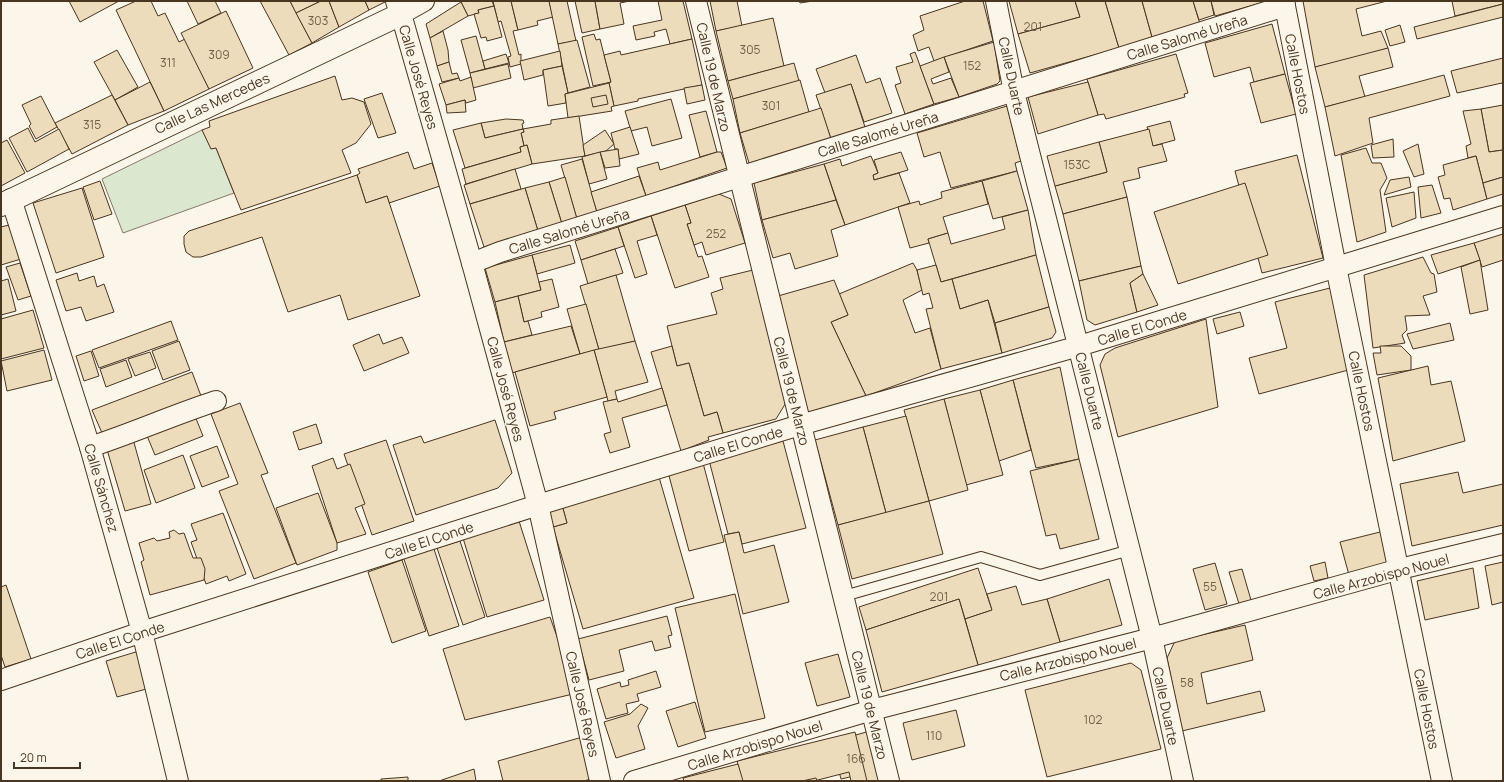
<svg xmlns="http://www.w3.org/2000/svg" width="1504" height="782" font-family="Manrope,sans-serif">
  <style>
    .green { fill: #dce7d0; stroke: #887966 }
    .building { fill: #ecdcbc; stroke: #4a3520 }
    .lines { fill: none; stroke-linecap: round; stroke-linejoin: round }
    .lane-casing { stroke: #4a3520; stroke-width: 12 }
    .street-casing { stroke: #4a3520; stroke-width: 22 }
    .secondary-casing { stroke: #4a3520; stroke-width: 24 }
    .lane { stroke: #fbf6e9; stroke-width: 10 }
    .street { stroke: #fbf6e9; stroke-width: 20 }
    .secondary { stroke: #fbf6e9; stroke-width: 22 }
    .labels { text-anchor: middle; dominant-baseline: central; stroke-width: 3; stroke-linejoin: round; paint-order: stroke }
    .number-label { font-size: 12px; fill: #725f47 }
    .street-label { font-size: 14px; fill: #4a3520; stroke: #fbf6e9 }
  </style>
  <rect width="100%" height="100%" fill="#fbf6e9"/>
  <!-- green -->
  <polygon class="green" points="202,130 211,148 216,148 234,193 123,233 102,179"/>
  <!-- building -->
  <g class="building">
    <polygon points="69,1 119,1 80,22"/>
    <polygon points="136,1 151,1 158,16 165,13 179,42 185,39 209,89 164,111 116,10"/>
    <polygon points="187,1 215,1 221,13 198,24"/>
    <polygon points="260,1 290,1 312,43 289,55"/>
    <polygon points="290,1 321,1 296,13"/>
    <polygon points="321,1 329,1 339,27 312,43 296,13"/>
    <polygon points="329,1 365,1 369,10 339,27"/>
    <polygon points="365,1 385,1 385,2 369,10"/>
    <polygon points="464,1 492,1 494,6 478,10 479,13 468,16 461,2"/>
    <polygon points="493,1 511,1 518,30 513,31 519,55 521,54 521,64 510,67 508,57 511,56 501,21 498,22"/>
    <polygon points="511,1 549,1 553,17 537,21 538,25 518,30"/>
    <polygon points="549,1 567,1 576,41 558,44"/>
    <polygon points="575,1 595,1 600,29 582,33"/>
    <polygon points="595,1 630,1 620,3 624,24 600,29"/>
    <polygon points="658,1 683,1 692,39 670,44 666,29 654,32 655,36 636,40 633,26 662,20"/>
    <polygon points="710,1 737,1 742,26 716,31"/>
    <polygon points="799,1 813,1 800,3"/>
    <polygon points="965,1 983,1 993,41 934,61 929,47 918,51 913,35 924,30 920,16"/>
    <polygon points="1009,1 1075,1 1080,17 1018,34"/>
    <polygon points="1075,1 1105,1 1119,48 1030,73 1018,34 1080,17"/>
    <polygon points="1105,1 1142,1 1152,37 1119,48"/>
    <polygon points="1142,1 1193,1 1200,24 1152,37"/>
    <polygon points="1193,1 1211,1 1214,15 1199,20"/>
    <polygon points="1211,1 1268,1 1215,16"/>
    <polygon points="1303,1 1387,1 1356,9 1362,36 1381,31 1388,48 1353,59 1315,67"/>
    <polygon points="1452,1 1503,1 1503,4 1455,16"/>
    <polygon points="461,2 468,16 430,38 426,24"/>
    <polygon points="1503,4 1503,17 1417,39 1414,27"/>
    <polygon points="494,6 502,37 487,41 486,37 481,38 474,14 479,13 478,10"/>
    <polygon points="226,11 253,68 209,89 181,33"/>
    <polygon points="773,18 784,66 728,81 716,31"/>
    <polygon points="1272,24 1285,74 1254,82 1250,67 1214,77 1205,43"/>
    <polygon points="1400,25 1405,42 1390,46 1385,30"/>
    <polygon points="443,31 448,50 449,62 437,66 430,38"/>
    <polygon points="594,34 596,40 600,39 611,82 593,86 582,37"/>
    <polygon points="476,36 485,69 470,73 461,40"/>
    <polygon points="692,39 702,85 638,99 638,101 614,106 609,83 611,82 604,55 620,51 621,55"/>
    <polygon points="577,40 590,87 568,93 558,44"/>
    <polygon points="994,42 1000,81 997,84 959,97 944,57"/>
    <polygon points="1388,48 1393,67 1359,76 1365,97 1325,107 1315,67"/>
    <polygon points="117,50 138,87 115,100 94,62"/>
    <polygon points="560,51 562,66 543,70 543,75 524,80 520,61"/>
    <polygon points="915,52 934,104 905,114 895,85 901,83 896,67 913,62 910,54"/>
    <polygon points="506,54 509,63 485,69 483,61"/>
    <polygon points="1176,54 1188,93 1184,94 1185,97 1106,119 1104,114 1098,115 1087,79"/>
    <polygon points="856,55 866,83 880,78 892,113 864,122 851,84 825,93 816,69"/>
    <polygon points="944,57 949,72 931,79 933,84 951,78 959,97 934,104 920,66"/>
    <polygon points="1503,58 1503,86 1502,83 1457,93 1451,71"/>
    <polygon points="449,62 452,74 457,73 459,78 442,82 437,66"/>
    <polygon points="794,63 799,81 733,99 728,81"/>
    <polygon points="508,64 511,78 473,88 470,73"/>
    <polygon points="562,66 568,93 565,94 566,103 548,106 543,70"/>
    <polygon points="1285,74 1296,114 1261,123 1250,83"/>
    <polygon points="1444,75 1450,96 1369,118 1373,143 1335,156 1325,107"/>
    <polygon points="335,76 342,100 352,98 364,102 371,124 356,143 342,150 351,173 241,210 216,148 211,149 202,130 210,127 209,121"/>
    <polygon points="471,77 476,100 466,103 465,100 446,105 439,84 459,78 460,81"/>
    <polygon points="800,80 809,112 740,133 733,99"/>
    <polygon points="150,82 164,111 128,125 115,100"/>
    <polygon points="1088,82 1098,115 1038,134 1028,97"/>
    <polygon points="609,83 614,106 611,107 612,111 568,118 565,94"/>
    <polygon points="851,84 865,127 831,139 816,95"/>
    <polygon points="702,85 705,100 687,104 684,88"/>
    <polygon points="382,93 396,133 378,138 364,99"/>
    <polygon points="112,95 128,125 72,154 55,123"/>
    <polygon points="606,95 608,104 593,107 591,98"/>
    <polygon points="41,96 57,127 36,139 29,126 31,124 22,105"/>
    <polygon points="671,99 682,138 652,146 647,127 631,131 625,111"/>
    <polygon points="465,100 466,112 447,113 446,105"/>
    <polygon points="1503,105 1503,150 1489,152 1481,109"/>
    <polygon points="1007,106 1021,161 1015,163 1017,171 951,188 940,152 924,157 917,133"/>
    <polygon points="821,108 831,139 749,163 740,133"/>
    <polygon points="1481,109 1489,152 1503,150 1503,177 1483,183 1476,156 1468,158 1466,146 1471,144 1463,111"/>
    <polygon points="706,111 717,152 700,157 689,115"/>
    <polygon points="579,116 585,156 532,164 527,145 524,146 521,133 524,132 523,129 551,124 551,120"/>
    <polygon points="506,119 523,120 524,123 522,124 523,129 485,138 481,123"/>
    <polygon points="1170,121 1175,140 1153,146 1147,127"/>
    <polygon points="481,123 485,138 523,129 524,132 521,133 524,146 520,147 521,152 465,168 453,130"/>
    <polygon points="630,127 639,154 619,159 618,149 615,149 611,133"/>
    <polygon points="28,128 35,142 59,129 69,149 27,172 9,138"/>
    <polygon points="1149,129 1153,146 1162,144 1167,161 1138,168 1140,178 1123,182 1127,197 1063,214 1055,186 1107,172 1099,142"/>
    <polygon points="605,130 614,144 606,151 585,156 583,145"/>
    <polygon points="1393,139 1394,157 1373,158 1371,145"/>
    <polygon points="7,140 25,173 1,186 1,143"/>
    <polygon points="1099,142 1107,172 1055,186 1047,156"/>
    <polygon points="1418,144 1424,174 1414,177 1403,151"/>
    <polygon points="527,145 532,164 466,184 462,169 521,152 520,147"/>
    <polygon points="1366,148 1372,163 1381,163 1387,178 1380,190 1386,232 1357,242 1341,155"/>
    <polygon points="618,149 620,166 605,168 600,152"/>
    <polygon points="408,152 414,169 432,163 440,186 389,203 387,196 366,203 357,175 360,173 358,169"/>
    <polygon points="600,152 607,179 589,184 582,157"/>
    <polygon points="717,152 721,152 727,168 646,196 637,168 658,162 660,170"/>
    <polygon points="901,152 908,170 874,180 873,175 878,173 874,160"/>
    <polygon points="1297,155 1323,258 1262,273 1235,171"/>
    <polygon points="871,156 878,173 873,175 874,180 899,173 910,203 845,225 824,164 840,159 842,166"/>
    <polygon points="1476,156 1487,199 1453,210 1450,198 1444,199 1438,177 1445,175 1443,165"/>
    <polygon points="582,159 597,212 577,219 561,165"/>
    <polygon points="824,164 836,200 762,220 754,183"/>
    <polygon points="515,169 521,189 470,204 464,185"/>
    <polygon points="1017,171 1028,210 993,219 982,181"/>
    <polygon points="357,175 366,203 387,196 420,296 348,320 340,295 288,312 262,237 201,257 193,257 186,252 184,244 184,236 189,231"/>
    <polygon points="639,176 646,196 597,212 591,192"/>
    <polygon points="565,177 577,219 562,224 549,182"/>
    <polygon points="1409,177 1411,187 1384,195 1390,180"/>
    <polygon points="1503,177 1503,194 1487,199 1483,183"/>
    <polygon points="100,181 112,214 94,220 83,187"/>
    <polygon points="982,181 988,204 943,217 948,233 928,239 929,243 910,248 898,207 919,201 920,205 942,198 941,192"/>
    <polygon points="549,182 562,224 538,231 525,188"/>
    <polygon points="1245,183 1268,255 1178,284 1154,212"/>
    <polygon points="1432,185 1441,213 1421,218 1418,187"/>
    <polygon points="82,188 104,257 56,273 33,203"/>
    <polygon points="525,188 538,231 484,247 470,204"/>
    <polygon points="1414,192 1416,218 1392,227 1386,198"/>
    <polygon points="719,194 731,199 745,243 706,255 702,242 694,245 687,224 691,223 685,205"/>
    <polygon points="1127,197 1141,266 1079,281 1063,214"/>
    <polygon points="836,200 845,225 831,230 838,256 795,269 790,253 773,258 762,220"/>
    <polygon points="685,205 691,223 687,224 698,257 702,256 709,277 675,288 651,216"/>
    <polygon points="1028,210 1036,255 941,282 928,239 948,233 951,244 1005,229 1002,217"/>
    <polygon points="651,216 657,235 637,241 647,274 635,278 618,227"/>
    <polygon points="9,225 21,259 1,265 1,227"/>
    <polygon points="618,227 624,246 581,260 575,241"/>
    <polygon points="1503,234 1503,260 1482,267 1474,243"/>
    <polygon points="1474,243 1480,260 1438,274 1431,255"/>
    <polygon points="570,245 575,263 537,274 532,255"/>
    <polygon points="615,249 623,273 588,284 581,260"/>
    <polygon points="532,255 541,290 495,302 485,268"/>
    <polygon points="1036,255 1049,307 995,323 988,300 960,309 952,279"/>
    <polygon points="1423,257 1431,273 1434,274 1437,292 1423,296 1430,315 1405,316 1407,330 1402,335 1405,343 1373,348 1364,275"/>
    <polygon points="1480,260 1488,310 1470,314 1461,267"/>
    <polygon points="20,263 31,296 18,300 6,267"/>
    <polygon points="913,263 917,270 922,290 903,300 915,333 930,328 941,369 866,396 831,322 848,315 839,294"/>
    <polygon points="936,265 941,282 952,279 960,309 988,300 1002,353 941,369 926,309 933,308 929,293 923,295 917,270"/>
    <polygon points="1141,266 1143,274 1130,283 1137,312 1095,325 1087,320 1079,281"/>
    <polygon points="753,270 787,401 776,419 723,433 717,412 704,416 689,363 677,366 667,326 717,314 711,293 723,289 720,278"/>
    <polygon points="77,273 79,281 94,276 97,287 104,284 114,312 86,321 81,307 66,311 56,280"/>
    <polygon points="1143,274 1158,305 1137,312 1130,283"/>
    <polygon points="616,275 635,341 599,350 580,286"/>
    <polygon points="8,279 16,311 1,315 1,281"/>
    <polygon points="552,279 559,307 541,312 542,317 524,322 518,296 541,290 539,282"/>
    <polygon points="834,280 848,315 831,322 866,396 807,413 778,296"/>
    <polygon points="1330,288 1352,369 1259,394 1249,358 1287,348 1275,302"/>
    <polygon points="518,296 524,322 528,321 532,335 504,342 495,302"/>
    <polygon points="586,304 599,350 580,354 567,309"/>
    <polygon points="1049,307 1056,332 1052,338 1002,353 995,323"/>
    <polygon points="33,310 44,348 1,359 1,319"/>
    <polygon points="1240,312 1244,326 1217,334 1213,319"/>
    <polygon points="1206,319 1218,407 1118,437 1100,365 1105,354 1115,348"/>
    <polygon points="171,321 178,340 99,368 92,350"/>
    <polygon points="1450,323 1454,340 1413,349 1407,334"/>
    <polygon points="571,326 580,354 512,373 504,342"/>
    <polygon points="379,334 383,344 402,337 409,353 364,371 353,345"/>
    <polygon points="179,341 190,370 163,380 152,351"/>
    <polygon points="635,341 648,382 615,391 617,399 608,401 594,350"/>
    <polygon points="672,346 677,366 689,363 704,416 717,412 723,433 708,437 709,440 681,451 651,352"/>
    <polygon points="1380,346 1401,346 1411,356 1411,370 1377,375 1373,353 1381,353"/>
    <polygon points="44,350 52,380 7,391 1,361"/>
    <polygon points="594,350 607,397 554,412 556,419 530,426 515,372"/>
    <polygon points="91,351 99,376 84,381 76,356"/>
    <polygon points="150,352 156,368 135,376 128,359"/>
    <polygon points="126,360 132,377 106,387 100,369"/>
    <polygon points="1428,366 1431,385 1451,381 1465,441 1393,461 1378,378"/>
    <polygon points="1060,367 1079,459 1036,468 1013,380"/>
    <polygon points="192,372 201,396 102,433 92,410"/>
    <polygon points="1013,380 1031,450 999,461 980,390"/>
    <polygon points="662,388 667,405 622,418 630,447 610,453 604,434 611,432 603,402 617,399 618,402"/>
    <polygon points="980,390 1003,475 966,485 944,399"/>
    <polygon points="944,399 968,490 929,501 904,410"/>
    <polygon points="240,403 268,473 261,475 296,563 254,579 219,491 238,484 211,414"/>
    <polygon points="193,411 203,436 155,455 145,431"/>
    <polygon points="906,416 929,501 886,513 863,427"/>
    <polygon points="495,420 512,473 498,488 416,515 393,445 421,436 424,443"/>
    <polygon points="316,424 322,443 299,450 293,432"/>
    <polygon points="863,427 886,513 838,525 815,440"/>
    <polygon points="133,439 151,504 125,511 106,446"/>
    <polygon points="386,440 414,521 372,535 344,454"/>
    <polygon points="783,441 806,528 742,544 739,532 728,534 709,460"/>
    <polygon points="217,446 229,477 202,487 190,456"/>
    <polygon points="183,455 195,488 156,503 144,470"/>
    <polygon points="333,458 337,469 350,464 365,504 355,508 366,534 337,543 312,466"/>
    <polygon points="1079,459 1099,539 1060,549 1056,534 1046,536 1030,471"/>
    <polygon points="703,463 724,542 689,551 668,472"/>
    <polygon points="1458,472 1463,493 1503,484 1503,525 1412,546 1400,484"/>
    <polygon points="659,477 694,598 583,629 553,527 567,523 562,505"/>
    <polygon points="318,493 337,543 337,550 297,565 276,508"/>
    <polygon points="929,501 943,554 852,579 838,525"/>
    <polygon points="562,505 567,523 553,527 547,509"/>
    <polygon points="223,513 246,574 229,581 227,576 206,584 191,542 197,540 191,524"/>
    <polygon points="519,521 544,600 487,617 463,538"/>
    <polygon points="174,530 179,534 184,533 193,558 201,558 205,569 204,580 150,595 141,562 144,560 139,543 154,538 157,541 170,538 169,532"/>
    <polygon points="1384,531 1393,564 1349,575 1340,542"/>
    <polygon points="739,532 744,553 774,545 789,602 743,614 724,535"/>
    <polygon points="460,541 485,617 463,625 437,548"/>
    <polygon points="433,546 459,626 429,636 403,556"/>
    <polygon points="402,560 426,631 392,643 368,572"/>
    <polygon points="1325,562 1328,578 1314,581 1310,566"/>
    <polygon points="1503,562 1503,602 1492,605 1485,566"/>
    <polygon points="1215,563 1227,604 1205,610 1193,569"/>
    <polygon points="978,568 992,610 965,619 959,599 866,630 859,607"/>
    <polygon points="1473,568 1479,608 1425,620 1417,581"/>
    <polygon points="1242,569 1253,607 1241,610 1229,572"/>
    <polygon points="1109,579 1122,625 1060,642 1047,599"/>
    <polygon points="6,585 31,659 5,667 1,655 1,587"/>
    <polygon points="1016,586 1022,605 1047,599 1060,642 978,665 965,619 992,610 987,594"/>
    <polygon points="735,594 765,718 705,732 675,608"/>
    <polygon points="959,599 978,665 882,692 866,630"/>
    <polygon points="667,616 672,635 668,636 671,647 655,651 652,641 619,650 624,671 589,680 578,639"/>
    <polygon points="550,617 577,693 465,720 443,649"/>
    <polygon points="1245,625 1253,660 1201,673 1207,704 1260,691 1265,711 1182,731 1167,658 1175,641"/>
    <polygon points="139,651 150,688 117,697 106,661"/>
    <polygon points="838,654 850,697 817,706 805,663"/>
    <polygon points="1131,663 1141,670 1161,749 1047,777 1025,690"/>
    <polygon points="656,671 661,687 637,694 639,701 626,704 628,713 606,719 597,689 620,682 621,687 629,685 628,680"/>
    <polygon points="695,702 706,738 678,747 666,711"/>
    <polygon points="641,704 648,708 638,726 645,749 616,758 604,722 630,714"/>
    <polygon points="956,710 965,746 912,760 903,723"/>
    <polygon points="870,731 883,781 865,781 863,774 841,779 831,742"/>
    <polygon points="855,732 867,781 851,781 849,772 814,781 742,781 737,761"/>
    <polygon points="586,736 597,777 584,781 503,781 498,761"/>
    <polygon points="738,764 743,781 684,781 683,778"/>
    <polygon points="474,769 476,781 439,781"/>
    <polygon points="408,777 408,781 381,781 381,779"/>
    <polygon points="816,778 817,781 802,781"/>
  </g>
  <g class="lines">
    <defs>
      <polyline id="lane" points="844,596 981,557 1040,575 1130,550"/>
      <g id="street">
        <polyline points="424,1 401,14 472,263 538,505 600,781"/>
        <polyline points="696,1 889,781"/>
        <polyline points="996,1 1014,92 1152,638 1183,781"/>
        <polyline points="1284,1 1336,267 1442,781"/>
        <polyline points="11,199 90,447 142,632 178,781"/>
        <polyline points="472,263 500,252 1285,6"/>
        <path d="M90,447C133,433 173,415 216,401"/>
        <polyline points="1,680 142,632 538,505 800,425 1079,346 1503,216"/>
        <polyline points="634,781 872,710 1152,638 1400,569 1503,544"/>
      </g>
      <polyline id="secondary" points="1,205 401,14 397,1"/>
    </defs>
    <!-- lane casing -->
    <use href="#lane" class="lane-casing"/>
    <!-- street casing -->
    <use href="#street" class="street-casing"/>
    <!-- secondary casing -->
    <use href="#secondary" class="secondary-casing"/>
    <!-- lane -->
    <use href="#lane" class="lane"/>
    <!-- street -->
    <use href="#street" class="street"/>
    <!-- secondary -->
    <use href="#secondary" class="secondary"/>
  </g>
  <g class="labels">
    <!-- number labels -->
    <g class="number-label">
      <text x="318" y="20">303</text>
      <text x="1033" y="26">201</text>
      <text x="750" y="49">305</text>
      <text x="219" y="54">309</text>
      <text x="168" y="62">311</text>
      <text x="972" y="65">152</text>
      <text x="771" y="105">301</text>
      <text x="92" y="124">315</text>
      <text x="1077" y="164">153C</text>
      <text x="716" y="233">252</text>
      <text x="1210" y="586">55</text>
      <text x="939" y="596">201</text>
      <text x="1187" y="682">58</text>
      <text x="1093" y="719">102</text>
      <text x="934" y="735">110</text>
      <text x="856" y="758">166</text>
    </g>
    <!-- street labels -->
    <g class="street-label">
      <text transform="translate(1187 37) rotate(-17)">Calle Salomé Ureña</text>
      <text transform="translate(1298 74) rotate(79)">Calle Hostos</text>
      <text transform="translate(1012 76) rotate(78)">Calle Duarte</text>
      <text transform="translate(419 77) rotate(74)">Calle José Reyes</text>
      <text transform="translate(714 77) rotate(77)">Calle 19 de Marzo</text>
      <text transform="translate(212 103) rotate(-25)">Calle Las Mercedes</text>
      <text transform="translate(878 134) rotate(-17)">Calle Salomé Ureña</text>
      <text transform="translate(569 231) rotate(-17)">Calle Salomé Ureña</text>
      <text transform="translate(1142 327) rotate(-17)">Calle El Conde</text>
      <text transform="translate(506 389) rotate(75)">Calle José Reyes</text>
      <text transform="translate(792 391) rotate(76)">Calle 19 de Marzo</text>
      <text transform="translate(1090 391) rotate(76)">Calle Duarte</text>
      <text transform="translate(1362 391) rotate(78)">Calle Hostos</text>
      <text transform="translate(738 444) rotate(-17)">Calle El Conde</text>
      <text transform="translate(102 488) rotate(74)">Calle Sánchez</text>
      <text transform="translate(429 540) rotate(-18)">Calle El Conde</text>
      <text transform="translate(1381 576) rotate(-15)">Calle Arzobispo Nouel</text>
      <text transform="translate(120 640) rotate(-18)">Calle El Conde</text>
      <text transform="translate(1068 659) rotate(-14)">Calle Arzobispo Nouel</text>
      <text transform="translate(583 704) rotate(77)">Calle José Reyes</text>
      <text transform="translate(870 705) rotate(76)">Calle 19 de Marzo</text>
      <text transform="translate(1166 706) rotate(78)">Calle Duarte</text>
      <text transform="translate(1427 709) rotate(79)">Calle Hostos</text>
      <text transform="translate(755 745) rotate(-17)">Calle Arzobispo Nouel</text>
    </g>
  </g>
  <!-- border -->
  <rect width="1504" height="782" fill="none" stroke="#4a3520" stroke-width="4"/>
  <!-- scale -->
  <path d="M14 762v6h66v-6" fill="none" stroke="#4a3520" stroke-width="2"/>
  <text x="20" y="762" font-size="12" fill="#4a3520" stroke="#fbf6e9" stroke-width="3" paint-order="stroke">20 m</text>
</svg>
